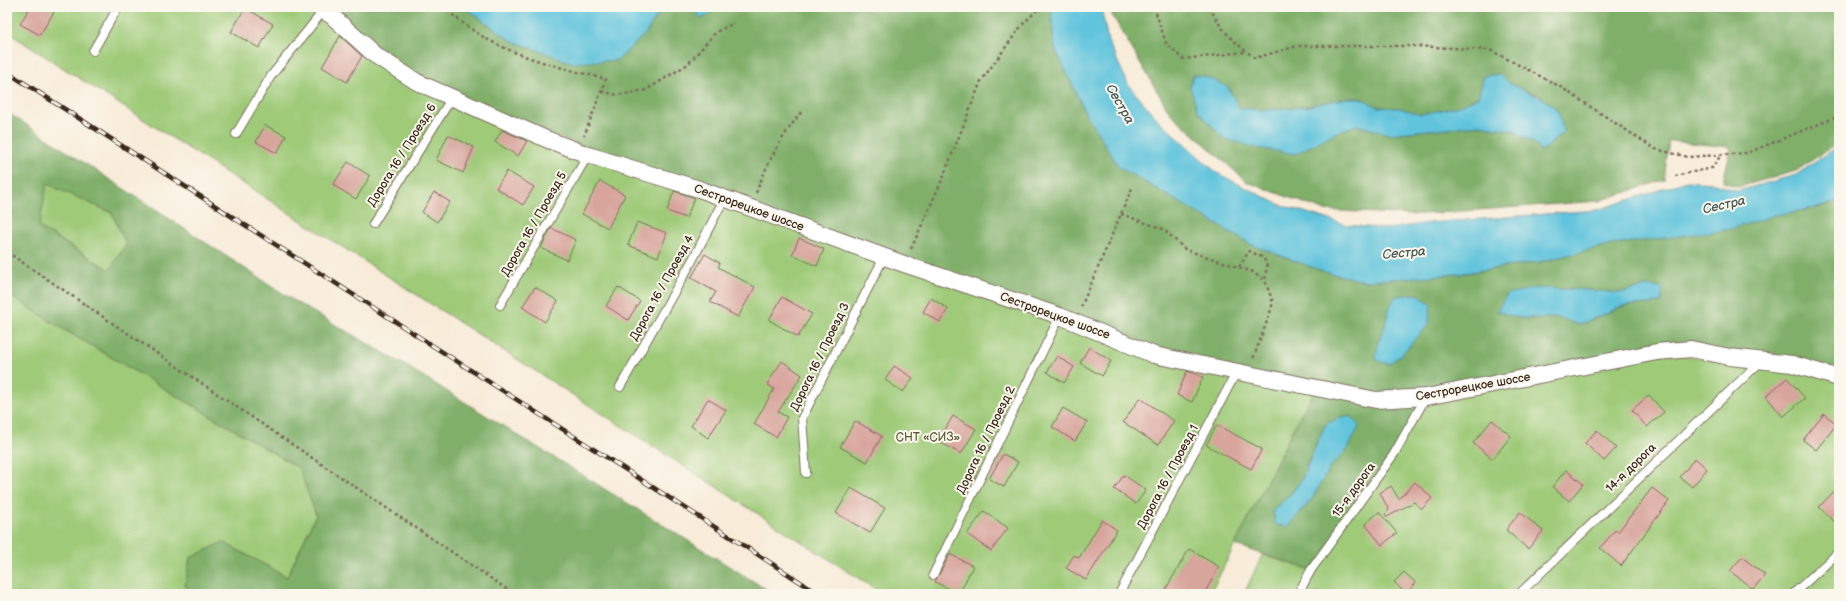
<svg xmlns="http://www.w3.org/2000/svg" width="1846" height="601" font-family="'Balsamiq Sans',sans-serif">
  <style>
    .green { fill: #9fcb79; stroke: #6d7a4c }
    .forest { fill: #7faf69; stroke: #5d6c44; fill-rule: evenodd }
    .water { fill: #60c4dd; stroke: #4e777e }
    .building { fill: #d8a59d }
    .lines { fill: none; stroke-linecap: round; stroke-linejoin: round }
    .service-casing { stroke: #7d6e5f; stroke-width: 10 }
    .minor-casing { stroke: #7d6e5f; stroke-width: 18 }
    .path { stroke: #7d6e5f; stroke-width: 2.5; stroke-dasharray: 3 3; stroke-linecap: butt }
    .service { stroke: #fff; stroke-width: 8 }
    .minor { stroke: #fff; stroke-width: 16 }
    .rail-casing { stroke: #3b2a1e; stroke-width: 4.5 }
    .rail { stroke: #fbf7ec; stroke-width: 3; stroke-dasharray: 9; stroke-linecap: butt }
    .labels { text-anchor: middle; dominant-baseline: central; stroke-width: 4; stroke-linejoin: round; paint-order: stroke }
    .street-label { font-size: 12px; fill: #3b2a1e; stroke: #fbf7ec }
    .park-label { font-size: 12px; fill: #595a39; stroke: #fbf7ec }
    .water-label { font-size: 13px; font-style: italic; fill: #465857; stroke: #fbf7ec }
  </style>
  <rect width="100%" height="100%" fill="#fbf7ec"/>
  <filter id="ink" filterUnits="userSpaceOnUse"><feTurbulence type="fractalNoise" baseFrequency=".025" numOctaves="2"/><feDisplacementMap in="SourceGraphic" scale="8" xChannelSelector="R" yChannelSelector="G"/><feConvolveMatrix kernelMatrix="1 2 1 2 8 2 1 2 1" color-interpolation-filters="sRGB"/></filter>
  <filter id="wash" filterUnits="userSpaceOnUse"><feTurbulence type="fractalNoise" baseFrequency=".012" numOctaves="4" result="noise"/><feDisplacementMap in="SourceGraphic" scale="16" xChannelSelector="R" yChannelSelector="G"/><feGaussianBlur stdDeviation="0.9" result="paint"/><feColorMatrix in="noise" values="0 0 0 0 0 0 0 0 0 0 0 0 0 0 0 0 0 1.4 0 .05"/><feComposite in="paint" operator="in"/></filter>
  <g filter="url(#wash)">
    <rect width="100%" height="100%" fill="#f8ebd8"/>
    <!-- green -->
    <g class="green">
      <polygon points="7,7 318,7 1317,387 1301,414 1210,594 883,594 7,32"/>
      <polygon points="47,183 112,213 126,244 110,270 39,227"/>
      <polygon points="7,293 53,323 299,468 316,515 287,577 223,542 185,586 201,594 7,594"/>
      <polygon points="1657,352 1839,378 1839,594 1244,594 1262,555 1311,570 1426,397"/>
    </g>
    <!-- forest -->
    <g class="forest">
      <path d="M327,7H464L512,41L646,33L663,7H698L696,11L701,19L721,7H1051L1054,46L1085,112L1119,167L1364,281L1459,274L1539,262L1610,245L1821,207L1839,201V371L1691,349L1426,397L1394,454L1311,570L1235,545L1301,414L1317,388L1154,355L755,211L417,82ZM1651,286L1661,303L1623,306L1579,325L1560,318H1518L1497,311L1589,290L1619,293ZM1388,310L1413,342L1401,355L1378,342L1385,326ZM1317,441L1348,449L1330,467L1312,499L1287,527L1275,524L1273,510L1291,494L1301,480Z"/>
      <path d="M1112,7H1839V142L1796,171L1738,187L1723,182L1731,147L1669,141L1664,180L1599,201L1411,215L1323,210L1247,182L1170,113L1112,15ZM1484,76L1539,95L1558,112L1563,133L1542,151L1531,141L1512,130L1478,125L1389,134L1356,125L1335,133L1198,112L1228,87L1239,108L1266,110L1303,107L1347,98H1361L1377,107L1399,108L1421,115L1456,107L1479,97Z"/>
      <path d="M7,112L296,302L408,367L774,594H201L185,586L190,558L223,542L287,577L316,515L299,468L53,323L7,293ZM47,184L112,213L126,244L110,270L39,227Z"/>
    </g>
    <!-- water -->
    <g class="water">
      <polygon points="464,7 663,7 646,33 618,60 573,63 512,41"/>
      <polygon points="698,7 721,7 701,19 696,11"/>
      <polygon points="1051,7 1101,7 1108,41 1129,86 1159,121 1217,173 1278,204 1347,225 1387,229 1429,223 1597,210 1687,181 1712,183 1738,191 1796,175 1839,146 1839,201 1821,207 1776,215 1727,230 1610,245 1539,262 1458,274 1364,281 1325,272 1252,245 1119,167 1085,112 1054,46"/>
      <path d="M1500,74C1515,93 1543,91 1558,112C1561,116 1562,127 1563,133L1542,151L1531,141L1512,130L1478,125L1389,134L1356,125L1335,133L1296,154L1256,148L1223,138L1198,111L1190,87L1193,75L1204,76L1228,87L1239,108L1266,110L1303,107L1347,98H1361L1377,107L1399,108L1421,114L1456,107L1478,97L1484,76Z"/>
      <polygon points="1651,286 1663,289 1661,303 1623,306 1579,325 1560,318 1518,318 1497,311 1507,294 1535,288 1589,290 1619,293"/>
      <polygon points="1417,294 1431,304 1429,324 1401,355 1389,364 1376,360 1378,342 1385,326 1388,310 1396,296"/>
      <polygon points="1351,416 1359,426 1348,449 1330,467 1312,499 1287,527 1275,524 1273,510 1291,494 1301,480 1325,425 1337,419"/>
    </g>
    <g id="blocks">
      <!-- building -->
      <g class="building">
        <polygon points="30,7 45,7 54,12 40,35 20,24"/>
        <polygon points="245,8 273,24 259,48 231,32"/>
        <polygon points="340,36 362,56 347,82 322,67"/>
        <polygon points="265,125 286,136 277,153 256,142"/>
        <polygon points="502,130 527,141 518,156 495,142"/>
        <polygon points="448,135 474,147 463,173 436,160"/>
        <polygon points="348,162 370,176 356,199 333,185"/>
        <polygon points="507,171 534,187 523,205 496,188"/>
        <polygon points="600,181 625,195 608,228 582,214"/>
        <polygon points="674,191 695,198 686,218 667,211"/>
        <polygon points="434,192 450,202 437,222 422,212"/>
        <polygon points="637,222 667,233 658,257 628,245"/>
        <polygon points="551,228 576,240 567,260 541,248"/>
        <polygon points="799,238 824,249 817,266 792,255"/>
        <polygon points="705,254 720,263 718,267 755,287 738,317 710,302 716,292 691,278"/>
        <polygon points="535,287 558,301 545,322 522,307"/>
        <polygon points="618,287 640,301 628,320 606,306"/>
        <polygon points="782,297 812,314 798,337 769,320"/>
        <polygon points="931,298 948,309 940,322 923,312"/>
        <polygon points="1089,347 1111,361 1102,376 1080,363"/>
        <polygon points="1057,356 1074,367 1064,383 1047,372"/>
        <polygon points="782,361 802,375 778,412 787,417 776,437 754,424 774,389 767,384"/>
        <polygon points="894,366 913,378 903,392 885,380"/>
        <polygon points="1187,371 1203,377 1192,402 1177,395"/>
        <polygon points="1787,378 1805,398 1783,417 1766,396"/>
        <polygon points="1649,395 1664,412 1647,427 1632,410"/>
        <polygon points="1140,398 1174,421 1158,445 1123,422"/>
        <polygon points="708,399 726,410 708,438 691,426"/>
        <polygon points="1063,408 1087,422 1075,441 1052,427"/>
        <polygon points="1824,414 1837,424 1816,450 1803,440"/>
        <polygon points="953,416 976,429 961,454 938,441"/>
        <polygon points="1492,420 1511,436 1493,459 1473,443"/>
        <polygon points="855,421 882,436 867,462 840,447"/>
        <polygon points="1217,425 1262,449 1251,469 1206,445"/>
        <polygon points="1597,430 1616,448 1604,461 1585,443"/>
        <polygon points="1003,454 1018,462 1004,487 989,479"/>
        <polygon points="1695,458 1707,469 1692,487 1680,477"/>
        <polygon points="1566,470 1583,484 1569,501 1552,487"/>
        <polygon points="1124,475 1146,490 1136,504 1114,489"/>
        <polygon points="1415,482 1432,498 1422,509 1414,502 1387,517 1385,514 1389,510 1380,493 1391,486 1399,499"/>
        <polygon points="1839,486 1839,526 1819,507"/>
        <polygon points="851,488 885,508 870,533 836,513"/>
        <polygon points="1652,488 1669,501 1621,566 1600,548 1615,530 1618,532"/>
        <polygon points="984,511 1008,528 991,551 967,534"/>
        <polygon points="1379,512 1397,533 1382,545 1365,524"/>
        <polygon points="1520,512 1543,531 1528,549 1506,530"/>
        <polygon points="1102,520 1117,530 1086,580 1066,568 1074,555 1079,558"/>
        <polygon points="1189,549 1219,567 1204,594 1163,594"/>
        <polygon points="950,554 973,566 959,594 935,582"/>
        <polygon points="1742,557 1765,575 1753,589 1730,571"/>
        <polygon points="1404,572 1416,583 1406,594 1394,582"/>
      </g>
    </g>
  </g>
  <g filter="url(#ink)">
    <use href="#blocks" fill-opacity="0" stroke="#7d6e5f" stroke-width="1"/>
    <g class="lines">
      <defs>
        <g id="service">
          <polyline points="93,51 118,7"/>
          <polyline points="236,134 271,76 324,10"/>
          <polyline points="373,224 451,99"/>
          <polyline points="500,305 588,155"/>
          <polyline points="620,387 692,261 724,199"/>
          <polyline points="806,473 802,418 884,257"/>
          <polyline points="933,575 1060,316"/>
          <polyline points="1119,594 1237,371"/>
          <polyline points="1298,594 1311,570 1394,454 1426,397"/>
          <polyline points="1519,594 1761,361"/>
          <polyline points="1793,594 1839,552"/>
        </g>
        <polyline id="minor" points="318,7 332,16 375,55 417,82 546,139 588,155 699,189 904,264 1060,316 1154,355 1376,400 1426,397 1657,352 1691,349 1730,357 1792,364 1839,378"/>
      </defs>
      <!-- service casing -->
      <use href="#service" class="service-casing"/>
      <!-- minor casing -->
      <use href="#minor" class="minor-casing"/>
      <!-- path -->
      <g class="path">
        <path d="M443,7C456,18 470,29 485,38C522,59 566,69 606,79L584,136"/>
        <polyline points="1154,7 1166,43 1183,59 1246,52"/>
        <path d="M1210,7C1219,29 1237,45 1255,58L1297,46H1414L1490,50L1559,86L1655,149L1688,157L1747,153L1839,116"/>
        <polyline points="602,92 619,95 646,90 688,64 716,32 734,23"/>
        <polyline points="1675,176 1712,168 1721,155"/>
        <path d="M756,193C768,161 781,137 803,110"/>
        <polyline points="1121,214 1163,229 1186,250 1253,272 1265,281"/>
        <polyline points="911,249 942,180 981,81 1022,25 1040,7"/>
        <polyline points="7,252 514,594"/>
        <polyline points="1239,267 1249,251 1262,257 1267,263 1265,281 1273,302 1270,313 1253,359"/>
        <polyline points="1081,307 1133,186"/>
      </g>
      <!-- service -->
      <use href="#service" class="service"/>
      <!-- minor -->
      <use href="#minor" class="minor"/>
      <defs>
        <polyline id="rail" points="7,72 819,594"/>
      </defs>
      <!-- rail casing -->
      <use href="#rail" class="rail-casing"/>
      <!-- rail -->
      <use href="#rail" class="rail"/>
    </g>
  </g>
  <g class="labels">
    <!-- street labels -->
    <g class="street-label">
      <text transform="translate(402 155) rotate(-58)">Дорога 16 / Проезд 6</text>
      <text transform="translate(749 208) rotate(20)">Сестрорецкое шоссе</text>
      <text transform="translate(534 224) rotate(-60)">Дорога 16 / Проезд 5</text>
      <text transform="translate(662 288) rotate(-61)">Дорога 16 / Проезд 4</text>
      <text transform="translate(1055 316) rotate(20)">Сестрорецкое шоссе</text>
      <text transform="translate(820 357) rotate(-64)">Дорога 16 / Проезд 3</text>
      <text transform="translate(1473 387) rotate(-10)">Сестрорецкое шоссе</text>
      <text transform="translate(986 440) rotate(-64)">Дорога 16 / Проезд 2</text>
      <text transform="translate(1631 468) rotate(-44)">14-я дорога</text>
      <text transform="translate(1168 477) rotate(-62)">Дорога 16 / Проезд 1</text>
      <text transform="translate(1354 490) rotate(-54)">15-я дорога</text>
    </g>
    <!-- park labels -->
    <g class="park-label">
      <text x="928" y="437">СНТ «СИЗ»</text>
    </g>
    <!-- water labels -->
    <g class="water-label">
      <text transform="translate(1120 104) rotate(60)">Сестра</text>
      <text transform="translate(1724 205) rotate(-13)">Сестра</text>
      <text transform="translate(1404 253) rotate(-5)">Сестра</text>
    </g>
  </g>
  <!-- margin -->
  <rect width="1846" height="601" fill="none" stroke="#fbf7ec" stroke-width="24"/>
</svg>
